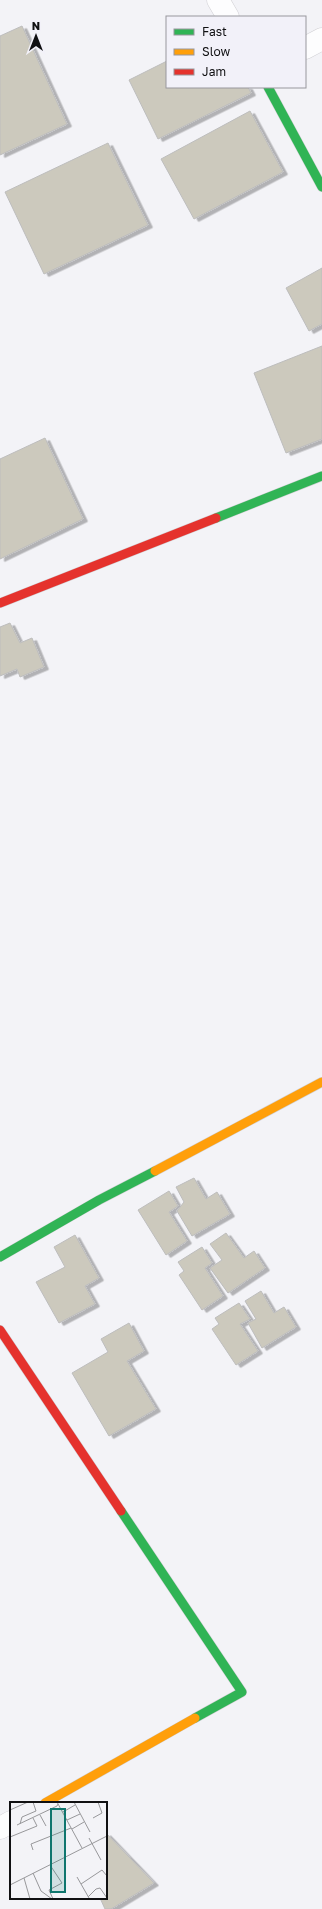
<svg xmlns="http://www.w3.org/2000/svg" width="322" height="1909" font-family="'Golos Text',sans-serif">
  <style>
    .building { fill: #ccc9bd; stroke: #bdbdbd; filter: url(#shadow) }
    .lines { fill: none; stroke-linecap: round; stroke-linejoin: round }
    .street-casing { stroke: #d0cfd3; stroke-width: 23 }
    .fast-casing { stroke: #d0cfd3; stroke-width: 10 }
    .slow-casing { stroke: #d0cfd3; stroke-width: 10 }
    .jam-casing { stroke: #d0cfd3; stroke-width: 10 }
    .street { stroke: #fdfdfe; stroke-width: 22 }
    .fast { stroke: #30b455; stroke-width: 9 }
    .slow { stroke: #ff9f0a; stroke-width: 9 }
    .jam { stroke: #e5322d; stroke-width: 9 }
    .inset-road { fill: none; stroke: #98989b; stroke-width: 1 }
    .view { fill: #0f766e; fill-opacity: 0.15; stroke: #0f766e; stroke-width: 2 }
    .inset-edge { fill: none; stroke: #101012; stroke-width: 2 }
  </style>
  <defs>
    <filter id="shadow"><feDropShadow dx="4.5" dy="2.5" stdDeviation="0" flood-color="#0004"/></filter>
  </defs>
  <rect width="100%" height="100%" fill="#f3f3f7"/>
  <!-- building -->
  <g class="building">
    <polygon points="22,26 67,124 0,155 0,36"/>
    <polygon points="167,61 167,87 248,87 251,93 158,139 129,80"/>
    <polygon points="250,111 283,172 194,219 161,159"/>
    <polygon points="108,143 148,225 44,274 5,192"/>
    <polygon points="322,268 322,324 309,331 286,288"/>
    <polygon points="322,346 322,439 286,453 254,373"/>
    <polygon points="45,438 83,519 0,559 0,459"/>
    <polygon points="10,623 20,643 32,638 44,667 20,677 17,669 0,676 0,627"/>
    <polygon points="194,1178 206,1199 217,1192 230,1214 192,1236 177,1211 184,1202 176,1187"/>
    <polygon points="169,1191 178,1206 169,1212 187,1241 166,1255 138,1210"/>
    <polygon points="226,1233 244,1258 254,1251 265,1268 228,1293 210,1268 222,1260 210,1244"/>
    <polygon points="75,1235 99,1278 85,1286 95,1304 59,1323 36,1282 65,1267 54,1247"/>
    <polygon points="202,1247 212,1263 205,1268 223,1296 202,1310 179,1275 184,1271 178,1262"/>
    <polygon points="261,1291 274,1313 284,1307 296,1327 262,1348 248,1323 256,1319 245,1301"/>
    <polygon points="239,1303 250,1319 240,1324 258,1351 236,1365 212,1329 219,1324 215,1318"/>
    <polygon points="129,1323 144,1351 127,1361 156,1409 109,1436 72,1373 108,1352 101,1339"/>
    <polygon points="106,1833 154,1883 111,1909 105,1909 100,1898 106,1898"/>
  </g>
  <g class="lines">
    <defs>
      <g id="street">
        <polyline points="218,0 228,17"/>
        <polyline points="305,48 322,39"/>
        <polyline points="0,1828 11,1822"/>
      </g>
      <g id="fast">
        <polyline points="268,87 322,187"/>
        <polyline points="216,518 322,476"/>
        <polyline points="0,1257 99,1200 155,1171"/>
        <polyline points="121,1511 242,1692 195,1718"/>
      </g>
      <g id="slow">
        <polyline points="155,1171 322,1082"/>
        <polyline points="45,1803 195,1718"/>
      </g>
      <g id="jam">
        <polyline points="0,603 216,518"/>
        <polyline points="0,1330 121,1511"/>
      </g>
    </defs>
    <!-- street casing -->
    <use href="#street" class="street-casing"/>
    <!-- fast casing -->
    <use href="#fast" class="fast-casing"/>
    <!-- slow casing -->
    <use href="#slow" class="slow-casing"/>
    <!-- jam casing -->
    <use href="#jam" class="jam-casing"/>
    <!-- street -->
    <use href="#street" class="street"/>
    <!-- fast -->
    <use href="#fast" class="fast"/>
    <!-- slow -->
    <use href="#slow" class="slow"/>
    <!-- jam -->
    <use href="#jam" class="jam"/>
  </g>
  <!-- overview -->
  <g transform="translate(10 1802)">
    <rect width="97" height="97" fill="#f3f3f7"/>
    <path class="inset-road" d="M47,0L72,46M64,0L80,30M0,8L18,0M53,10L65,3M30,13L36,24M83,16L92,11L88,0M57,18L70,12M10,22L12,15L26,9L23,0M7,23L47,4L48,2M62,27L74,20M0,35L27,24L23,16M79,36L91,58M23,48L21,42L61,26M40,63L52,81L39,88L43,97M23,71L31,89L42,97M67,75L79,96M14,76L20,97M71,82L92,68L97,74M0,83L97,34M78,95L86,87L90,86L97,96"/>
    <path class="view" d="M41,7H55V90H41Z"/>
    <rect width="97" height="97" class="inset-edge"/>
  </g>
  <!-- legend -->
  <rect x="166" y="16" width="140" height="72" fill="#f2f1f9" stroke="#98979d"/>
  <rect x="174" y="29" width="20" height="6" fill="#30b455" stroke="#98979d"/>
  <text x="202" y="36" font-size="12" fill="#101012">Fast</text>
  <rect x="174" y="49" width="20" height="6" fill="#ff9f0a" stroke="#98979d"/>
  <text x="202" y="56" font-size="12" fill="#101012">Slow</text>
  <rect x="174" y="69" width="20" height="6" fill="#e5322d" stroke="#98979d"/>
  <text x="202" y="76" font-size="12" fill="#101012">Jam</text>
  <!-- north arrow -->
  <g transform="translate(36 36)" stroke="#f2f1f9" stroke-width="3" paint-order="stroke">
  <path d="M0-3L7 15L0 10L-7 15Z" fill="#101012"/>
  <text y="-6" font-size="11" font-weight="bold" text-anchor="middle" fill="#101012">N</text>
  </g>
</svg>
